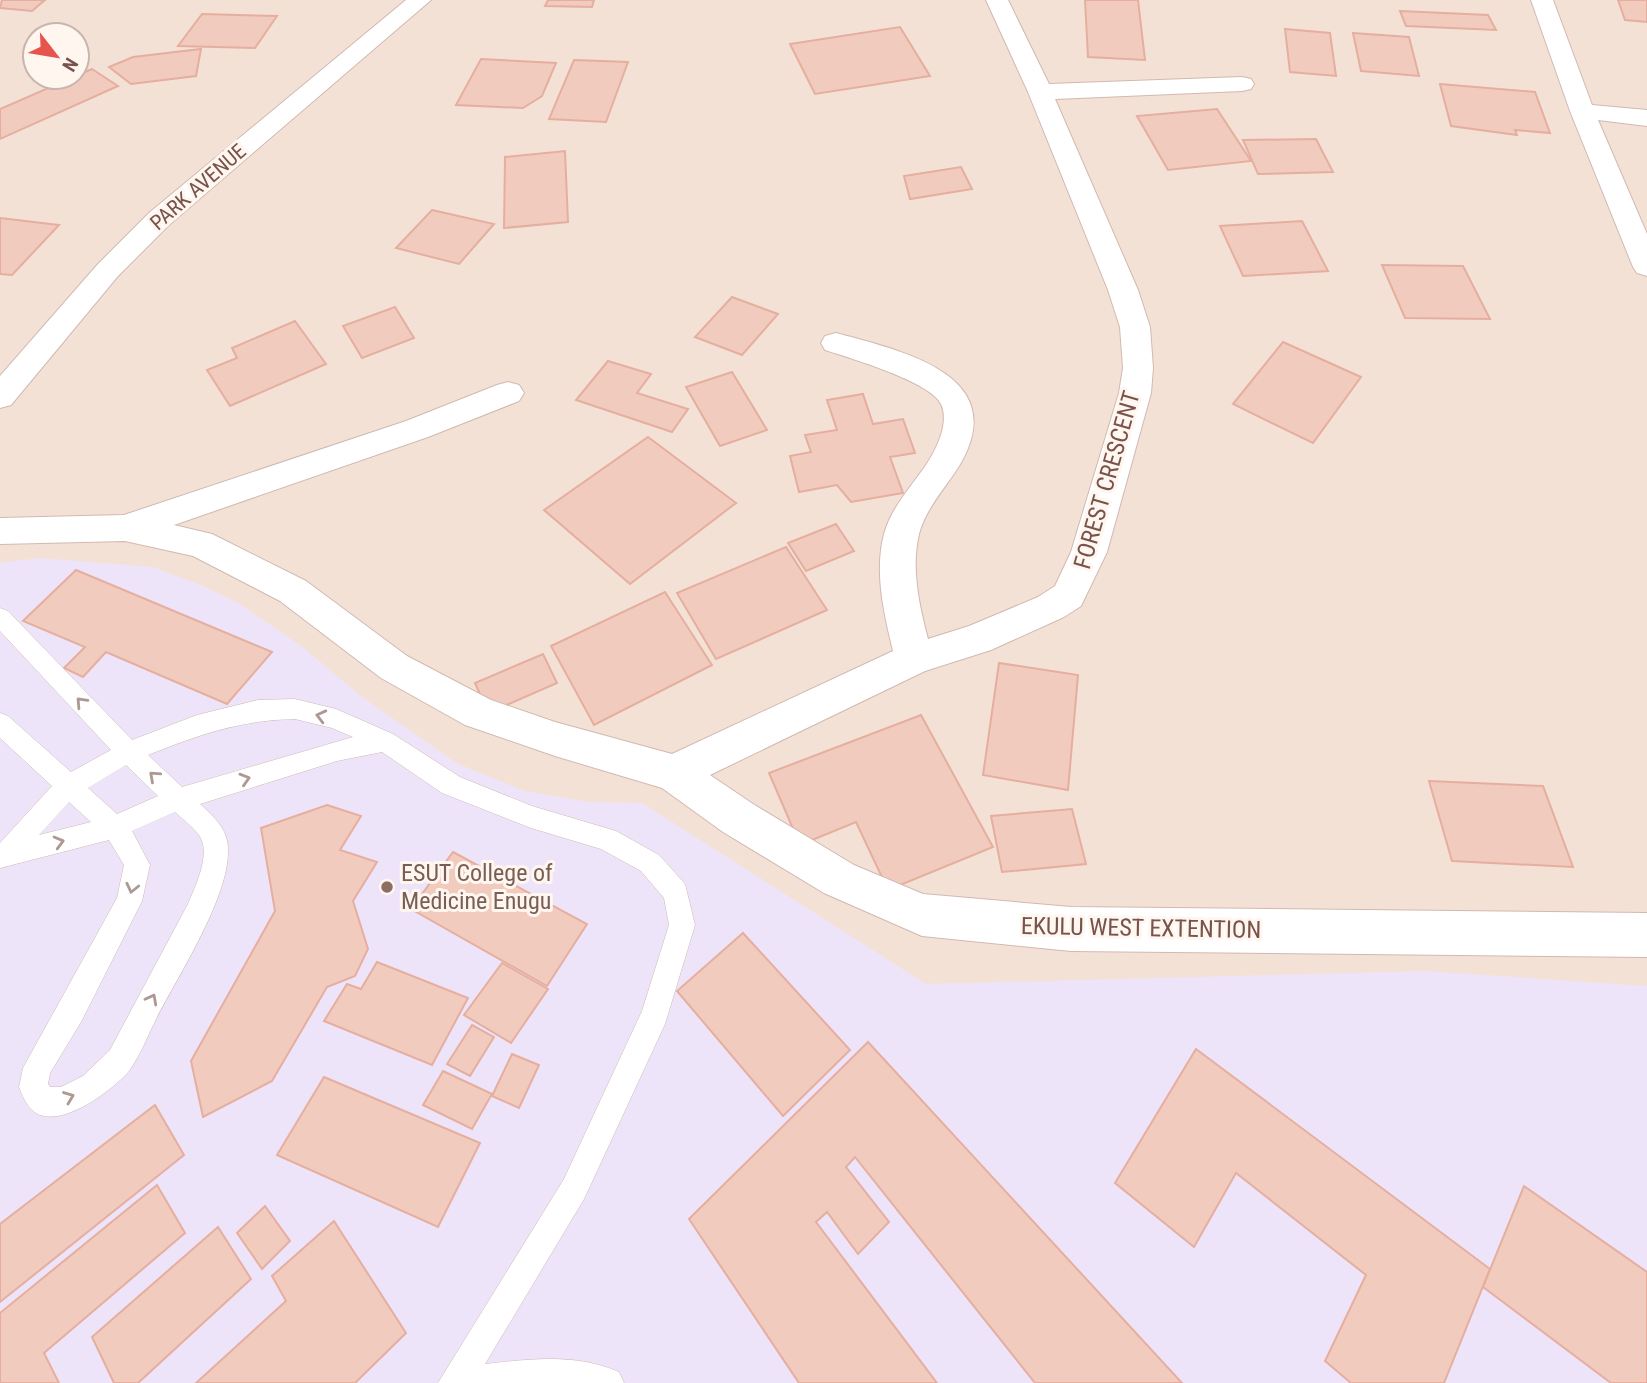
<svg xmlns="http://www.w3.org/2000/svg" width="1647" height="1383" font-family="'Roboto Condensed',sans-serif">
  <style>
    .residential { fill: #f4e1d6; fill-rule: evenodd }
    .education { fill: #eee4f9 }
    .building { fill: #f2cbbf; stroke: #e5ae9f; stroke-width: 2 }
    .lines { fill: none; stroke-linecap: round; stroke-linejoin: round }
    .service-casing { stroke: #d1b9b0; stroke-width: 1 }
    .minor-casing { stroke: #d1b9b0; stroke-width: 2 }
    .tertiary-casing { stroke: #d1b9b0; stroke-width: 2 }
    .service { fill: #fff; fill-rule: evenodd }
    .minor { fill: #fff; fill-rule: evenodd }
    .tertiary { fill: #fff; fill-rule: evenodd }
    .oneway { stroke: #ad9893 }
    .education-dot { fill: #8d6e63; stroke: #fff6ef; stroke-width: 2.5 }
    .labels { text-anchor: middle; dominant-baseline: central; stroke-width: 6; stroke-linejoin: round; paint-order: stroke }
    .far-street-label { font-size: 21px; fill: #77534b; stroke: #fff6ef }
    .street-label { font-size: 24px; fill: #77534b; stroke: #fff6ef }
    .education-label { font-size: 24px; fill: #785e54; stroke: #fff6ef; text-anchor: start }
  </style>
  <rect width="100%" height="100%" fill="#fdf1e8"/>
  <!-- residential -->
  <path class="residential" d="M0,0H1647V1383H0ZM35,35H77V77H35Z"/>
  <!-- education -->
  <polygon class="education" points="40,558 153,567 205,587 240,604 301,646 362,697 458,764 525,791 588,802 642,803 926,984 1426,971 1647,986 1647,1383 0,1383 0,563"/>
  <!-- building -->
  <g class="building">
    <polygon points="2,0 45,0 32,11 0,8"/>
    <polygon points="548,0 594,0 592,7 545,6"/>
    <polygon points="1085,0 1138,0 1145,60 1088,57"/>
    <polygon points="1618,0 1647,0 1647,22 1625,20"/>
    <polygon points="1400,11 1488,15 1496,30 1406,26"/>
    <polygon points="202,14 277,16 255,48 178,46"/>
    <polygon points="900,27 930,76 815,94 790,44"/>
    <polygon points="1285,29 1330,33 1336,76 1290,72"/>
    <polygon points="1353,33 1409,37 1419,76 1361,71"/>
    <polygon points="201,49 196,76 131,84 109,67 133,57"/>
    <polygon points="481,59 556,63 542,96 523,108 456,105"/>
    <polygon points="574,60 628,62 606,122 549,119"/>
    <polygon points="92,69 118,86 0,139 0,109"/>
    <polygon points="1440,84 1535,92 1550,133 1515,130 1517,135 1451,126"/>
    <polygon points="1217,109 1251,161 1168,170 1137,116"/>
    <polygon points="1316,139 1333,172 1258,174 1243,140"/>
    <polygon points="565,151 568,222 504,228 505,157"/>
    <polygon points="961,167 972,189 910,199 904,176"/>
    <polygon points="432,210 494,224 459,264 396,248"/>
    <polygon points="0,218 59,225 12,275 0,274"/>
    <polygon points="1302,221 1328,271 1243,276 1220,226"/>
    <polygon points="1382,265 1463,266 1490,319 1405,318"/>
    <polygon points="732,297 778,314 742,355 695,337"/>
    <polygon points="395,307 414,338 362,358 343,326"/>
    <polygon points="295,321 326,364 230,406 207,370 237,358 232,348"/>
    <polygon points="1283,342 1361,377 1313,443 1233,404"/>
    <polygon points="608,361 651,374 637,393 688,409 672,432 576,400"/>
    <polygon points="732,372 767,430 720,446 686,387"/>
    <polygon points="863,394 873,424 903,419 915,453 890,457 903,493 851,502 837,485 799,492 790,456 811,452 805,435 837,430 827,400"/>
    <polygon points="648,437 736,503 630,584 544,510"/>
    <polygon points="836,524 854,551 806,571 788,543"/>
    <polygon points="786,547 827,610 716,659 677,593"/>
    <polygon points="76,570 272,652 227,704 106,652 83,677 64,668 85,647 23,621"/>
    <polygon points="665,592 712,665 594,725 551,646"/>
    <polygon points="543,654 557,683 488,713 475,683"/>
    <polygon points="999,663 1078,675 1068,790 983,775"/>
    <polygon points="921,715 993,847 888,890 856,822 800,845 769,773"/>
    <polygon points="1429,781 1543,786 1573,867 1452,861"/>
    <polygon points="327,805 361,816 340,850 377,862 353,901 368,949 355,976 327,987 272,1081 203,1117 191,1061 275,911 261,828"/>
    <polygon points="1072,809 1086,864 1002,872 991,816"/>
    <polygon points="453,852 587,924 547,986 411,909"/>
    <polygon points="743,933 850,1050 783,1116 677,991"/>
    <polygon points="377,962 468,998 432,1065 324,1021 347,984 361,989"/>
    <polygon points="502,963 548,989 511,1043 464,1015"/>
    <polygon points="472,1025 494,1037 470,1076 447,1064"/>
    <polygon points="868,1042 1182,1383 1035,1383 855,1157 846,1167 889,1222 858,1254 827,1212 816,1222 937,1383 799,1383 689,1219"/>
    <polygon points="1196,1049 1490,1269 1444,1383 1351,1383 1325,1361 1366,1275 1236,1173 1194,1247 1115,1183"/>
    <polygon points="512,1054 539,1065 519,1108 492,1096"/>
    <polygon points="443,1071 492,1094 472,1129 423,1105"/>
    <polygon points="324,1077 480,1143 438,1227 277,1155"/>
    <polygon points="155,1105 184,1155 0,1302 0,1224"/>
    <polygon points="157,1185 185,1233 44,1353 59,1383 0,1383 0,1313"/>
    <polygon points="1524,1186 1647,1272 1647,1383 1611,1383 1483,1287"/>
    <polygon points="265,1206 290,1241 262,1269 237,1233"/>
    <polygon points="334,1221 406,1333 355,1383 196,1383 286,1301 272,1276"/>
    <polygon points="218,1227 251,1279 138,1383 114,1383 92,1337"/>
  </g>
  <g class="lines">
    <defs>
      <path id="service" d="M0,608L8,611L132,740L197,715L258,700L295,699L336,709L393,734L460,777L532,806L616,831L659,855L685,884L695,925L665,1024L584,1199L485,1364C532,1359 575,1353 619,1372L624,1383H438L564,1179L642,1011L669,925L664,898L641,871L601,849L531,828L442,793L382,752L337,761L200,804C215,818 229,830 228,852C228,899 178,976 156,1019C148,1035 140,1056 129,1071C113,1090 57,1133 32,1110C26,1104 22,1095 19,1087L23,1068L117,898L124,865L109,840L0,868V843L52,786L0,738V713L8,716L71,772L111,750L0,631ZM295,719L332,728L353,737L182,787L148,755C198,735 241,720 295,719ZM126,765L158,796L117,814L88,788ZM69,802L91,822L39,835ZM175,812C183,819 193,827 199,835C212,853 195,887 188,904L110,1050L83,1076L61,1087H50L48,1084L50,1073L81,1022L142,901L150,865L132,831Z"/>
      <g id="minor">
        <path d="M986,0H1008L1049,84L1242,77L1251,79L1254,84L1251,89L1242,91L1055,99L1138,290L1150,327L1153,368L1151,393L1107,552L1081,606L1064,617L991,650L925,671L710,775L753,804L854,865L923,894L1071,907L1647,913V957L1071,951L922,936L824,893L723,832L662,788L555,756L465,725L381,678L280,601L193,556L125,541L0,544V518L124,515L406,421L497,385L508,382L519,385L524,393L519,401L428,437L174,525L212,534L306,581L407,656L491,700L555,722L672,754L893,651C884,614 874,572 884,534C891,508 911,487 926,465C936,450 950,423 941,404C931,382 850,358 825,350L821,343L825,336L836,333C898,350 1010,373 962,461C949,484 926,507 919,534C911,568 919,605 928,639L969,626L1038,597L1055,586L1071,552L1119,393L1123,368L1120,327L1108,290L1028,92Z"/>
        <polygon points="1531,0 1553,0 1592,105 1647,110 1647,126 1598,120 1647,234 1647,276 1637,273 1633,267 1570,111"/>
      </g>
      <polygon id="tertiary" points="406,0 431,0 169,225 118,276 11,405 0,408 0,376 98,264 149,213"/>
    </defs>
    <!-- service casing -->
    <use href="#service" class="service-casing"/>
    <!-- minor casing -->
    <use href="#minor" class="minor-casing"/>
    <!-- tertiary casing -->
    <use href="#tertiary" class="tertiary-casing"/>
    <!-- service -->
    <use href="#service" class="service"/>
    <!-- minor -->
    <use href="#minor" class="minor"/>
    <!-- tertiary -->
    <use href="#tertiary" class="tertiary"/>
  </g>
  <!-- one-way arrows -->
  <defs><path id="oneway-chevron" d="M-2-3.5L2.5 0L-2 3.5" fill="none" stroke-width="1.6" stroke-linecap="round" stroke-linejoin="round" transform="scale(1.75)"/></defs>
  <g class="oneway">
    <use href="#oneway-chevron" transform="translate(81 702) rotate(-133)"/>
    <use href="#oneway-chevron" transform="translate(321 716) rotate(-166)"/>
    <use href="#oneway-chevron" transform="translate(154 776) rotate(-138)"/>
    <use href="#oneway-chevron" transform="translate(245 779) rotate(-17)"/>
    <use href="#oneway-chevron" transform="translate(59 842) rotate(-15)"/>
    <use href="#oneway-chevron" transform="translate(132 888) rotate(103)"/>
    <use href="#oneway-chevron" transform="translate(152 999) rotate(-62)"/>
    <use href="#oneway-chevron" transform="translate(69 1097) rotate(-21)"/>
  </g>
  <!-- markers -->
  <circle class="education-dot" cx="387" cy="887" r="7"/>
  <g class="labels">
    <!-- far-street labels -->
    <g class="far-street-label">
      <text transform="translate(198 187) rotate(-41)">PARK AVENUE</text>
    </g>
    <!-- street labels -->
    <g class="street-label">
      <text transform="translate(1107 480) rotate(-74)">FOREST CRESCENT</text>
      <text transform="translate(1141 928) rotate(1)">EKULU WEST EXTENTION</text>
    </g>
    <!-- education labels -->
    <g class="education-label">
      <text x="401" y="873">ESUT College of<tspan x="401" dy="28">Medicine Enugu</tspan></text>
    </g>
  </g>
  <!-- north arrow -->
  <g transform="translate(56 56) rotate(121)"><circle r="33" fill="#fff6ef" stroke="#c9b5ad" stroke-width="2"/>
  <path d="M0-5L12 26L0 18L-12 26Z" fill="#e7544d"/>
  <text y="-10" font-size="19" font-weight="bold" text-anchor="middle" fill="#77534b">N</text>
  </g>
</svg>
